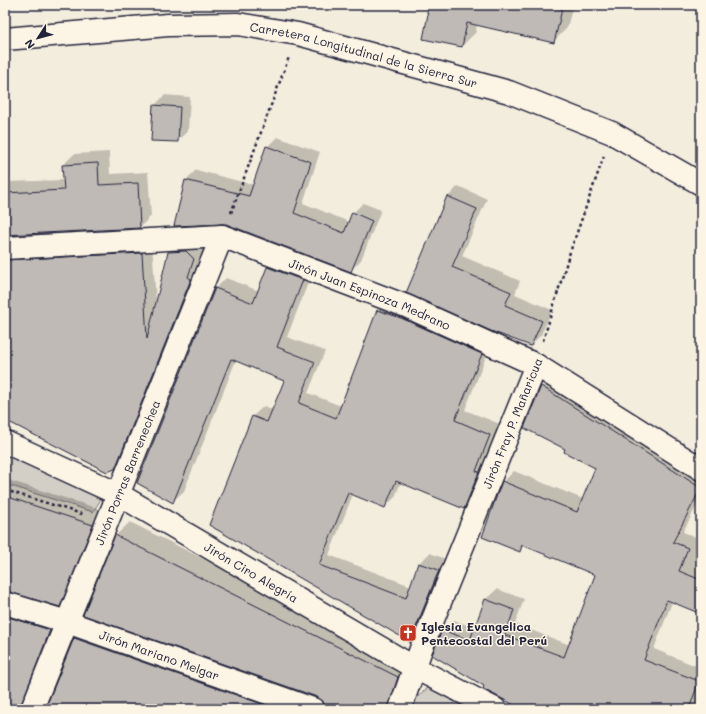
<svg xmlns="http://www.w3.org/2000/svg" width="706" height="714" font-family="Mali,sans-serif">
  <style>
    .green { fill: #d4cfc6; stroke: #7b7880 }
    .shadow { fill: #0003 }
    .building { fill: #bfbab6; stroke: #22223b }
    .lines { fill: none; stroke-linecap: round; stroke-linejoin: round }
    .minor-casing { stroke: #22223b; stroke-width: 25 }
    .trunk-casing { stroke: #22223b; stroke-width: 25 }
    .path { stroke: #22223b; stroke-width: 2.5; stroke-dasharray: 3 3; stroke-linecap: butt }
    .minor { stroke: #fcf5e5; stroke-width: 22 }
    .trunk { stroke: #fcf5e5; stroke-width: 22 }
    .labels { text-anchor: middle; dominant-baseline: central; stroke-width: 3; stroke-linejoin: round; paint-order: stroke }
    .street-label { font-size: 12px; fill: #22223b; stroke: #fcf5e5 }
    .poi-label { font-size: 12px; font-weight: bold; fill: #22223b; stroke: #fcf5e5; text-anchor: start }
  </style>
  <rect width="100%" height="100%" fill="#f3edde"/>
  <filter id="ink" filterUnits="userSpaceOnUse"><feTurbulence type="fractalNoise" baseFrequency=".025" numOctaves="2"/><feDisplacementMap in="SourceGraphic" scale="8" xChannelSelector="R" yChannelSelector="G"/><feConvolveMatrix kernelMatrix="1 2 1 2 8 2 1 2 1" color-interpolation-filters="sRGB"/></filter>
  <g filter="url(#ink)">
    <!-- green -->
    <g class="green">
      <polygon points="5,453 101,499 93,512 5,484"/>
      <path d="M435,685L471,709H411C416,697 422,690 435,685Z"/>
    </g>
    <!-- shadow -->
    <g class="shadow">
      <polygon points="249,5 310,5 303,12"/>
      <polygon points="431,5 573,5 567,28 553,42 477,24 476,32 462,46"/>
      <polygon points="165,95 190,97 188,131 177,141 154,106"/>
      <polygon points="277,137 320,152 303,203 349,222 353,213 363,203 381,210 361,260 351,270 186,180 196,170 254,185 267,147"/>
      <polygon points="109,152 110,174 148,172 151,216 140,227 5,235 5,184 6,182 64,180 63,165 74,154"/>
      <polygon points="458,186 487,199 462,256 520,281 515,294 552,310 541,335 531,345 408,292 448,197"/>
      <polygon points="180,241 205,248 198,266 202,267 126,457 114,469 5,419 5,242 152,242 156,302 168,252"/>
      <polygon points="279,257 313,270 287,337 325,351 308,393 341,406 378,310 388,300 491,344 465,410 500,424 486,460 474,498 464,508 401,482 395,497 385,507 353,494 329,555 411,586 419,563 430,553 448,560 420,631 410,641 210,525 253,416 264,406 273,410 285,380 236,360 184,491 173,501 215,289 226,278 259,291 268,267"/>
      <polygon points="553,376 701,471 701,497 683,532 701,539 701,613 672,602 654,649 701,668 701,709 525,709 433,655 443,630 454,620 475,628 486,599 497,589 524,599 515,624 570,645 596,575 525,545 519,551 503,482 514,471 583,499 596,468 566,449 526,428 542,386"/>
      <polygon points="5,479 106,511 73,592 59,606 6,590 10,598 63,616 41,707 47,708 75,638 89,625 326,708 323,700 318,696 85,614 116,535 130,522 411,663 395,709 5,709"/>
    </g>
    <!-- building -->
    <g class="building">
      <polygon points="428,5 563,5 554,43 467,23 462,47 423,39 428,14 427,13"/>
      <polygon points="153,105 180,107 178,142 151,141"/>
      <polygon points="266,146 311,162 294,213 344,233 352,212 372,221 351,272 226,224 174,226 185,180 249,196"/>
      <polygon points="98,163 99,185 138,183 140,228 5,235 5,193 64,190 62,165"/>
      <polygon points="447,196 477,209 452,267 511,292 505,305 542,321 531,346 491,331 406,293"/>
      <polygon points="186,251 194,259 188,277 191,279 115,469 107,472 5,420 5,260 142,253 147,339 168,252"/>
      <polygon points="267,267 303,280 277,347 315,362 299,403 336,418 377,310 401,318 482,354 455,420 490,435 476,471 479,472 464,509 396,481 385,508 348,493 319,565 406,598 418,563 439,570 410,642 209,525 252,416 267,422 284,381 231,359 173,503 137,483 215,288 253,303"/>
      <polygon points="541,386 701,488 673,542 688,548 679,571 701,580 701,614 667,600 644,660 699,681 689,709 522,709 483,689 484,686 432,655 442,630 470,640 485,599 514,610 505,635 564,657 595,575 522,545 520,552 482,537 502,481 577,512 595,468 564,452 565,449 524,428"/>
      <polygon points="5,496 93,525 60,607 5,591"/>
      <polygon points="115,535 398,677 388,709 325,709 323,701 317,697 83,615"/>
      <polygon points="5,616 50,630 20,709 5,709"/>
      <polygon points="74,638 276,709 45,709"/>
    </g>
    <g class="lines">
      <defs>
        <g id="minor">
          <path id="s1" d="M5,248L222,236L406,306L536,365L701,469"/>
          <path id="s2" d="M5,442L118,494L415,668L495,709"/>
          <path id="s3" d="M5,603L67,622L313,709"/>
          <path id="s4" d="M32,709L222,236"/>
          <polyline points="400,709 421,649 536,365"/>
        </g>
        <g id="trunk">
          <path id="s5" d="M5,39L168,25L238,24L298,34L509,92L612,133L701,184"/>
        </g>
      </defs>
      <!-- minor casing -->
      <use href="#minor" class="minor-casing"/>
      <!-- trunk casing -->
      <use href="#trunk" class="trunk-casing"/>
      <!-- path -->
      <g class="path">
        <polyline points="231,213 289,57"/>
        <polyline points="543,341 569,255 604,156"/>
        <polyline points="5,490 85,515"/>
      </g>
      <!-- minor -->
      <use href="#minor" class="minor"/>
      <!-- trunk -->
      <use href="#trunk" class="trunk"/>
    </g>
  </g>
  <!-- icons -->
  <defs>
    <symbol id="church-square" viewBox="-11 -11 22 22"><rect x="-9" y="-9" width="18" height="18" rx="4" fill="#c8321e" stroke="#fcf5e5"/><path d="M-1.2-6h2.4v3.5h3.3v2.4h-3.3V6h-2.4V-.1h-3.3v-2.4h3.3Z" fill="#fff"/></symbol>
  </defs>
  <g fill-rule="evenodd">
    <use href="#church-square" x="398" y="623" width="20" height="20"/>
  </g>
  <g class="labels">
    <!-- street labels -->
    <g class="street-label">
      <text stroke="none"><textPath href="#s5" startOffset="363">Carretera Longitudinal de la Sierra Sur</textPath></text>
      <text stroke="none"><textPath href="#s1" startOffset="376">Jirón Juan Espinoza Medrano</textPath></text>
      <text transform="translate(512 423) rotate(-68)">Jirón Fray P. Mañaricua</text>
      <text stroke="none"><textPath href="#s4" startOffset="255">Jirón Porras Barrenechea</textPath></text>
      <text stroke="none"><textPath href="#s2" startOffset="279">Jirón Ciro Alegría</textPath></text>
      <text stroke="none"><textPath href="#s3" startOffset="163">Jirón Mariano Melgar</textPath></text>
    </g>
    <!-- poi labels -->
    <g class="poi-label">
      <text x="421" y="626">Iglesia Evangelica<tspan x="421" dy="14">Pentecostal del Perú</tspan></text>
    </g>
  </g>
  <!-- margin -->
  <rect width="706" height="714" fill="none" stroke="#fcf5e5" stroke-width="20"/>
  <rect x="10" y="10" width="686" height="694" fill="none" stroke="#22223b" stroke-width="1.5" filter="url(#ink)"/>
  <!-- north arrow -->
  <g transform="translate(38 38) rotate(234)" stroke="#fcf5e5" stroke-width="3" paint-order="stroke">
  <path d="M0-3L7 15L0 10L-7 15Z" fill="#22223b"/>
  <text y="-6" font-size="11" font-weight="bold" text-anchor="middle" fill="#22223b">N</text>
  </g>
</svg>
